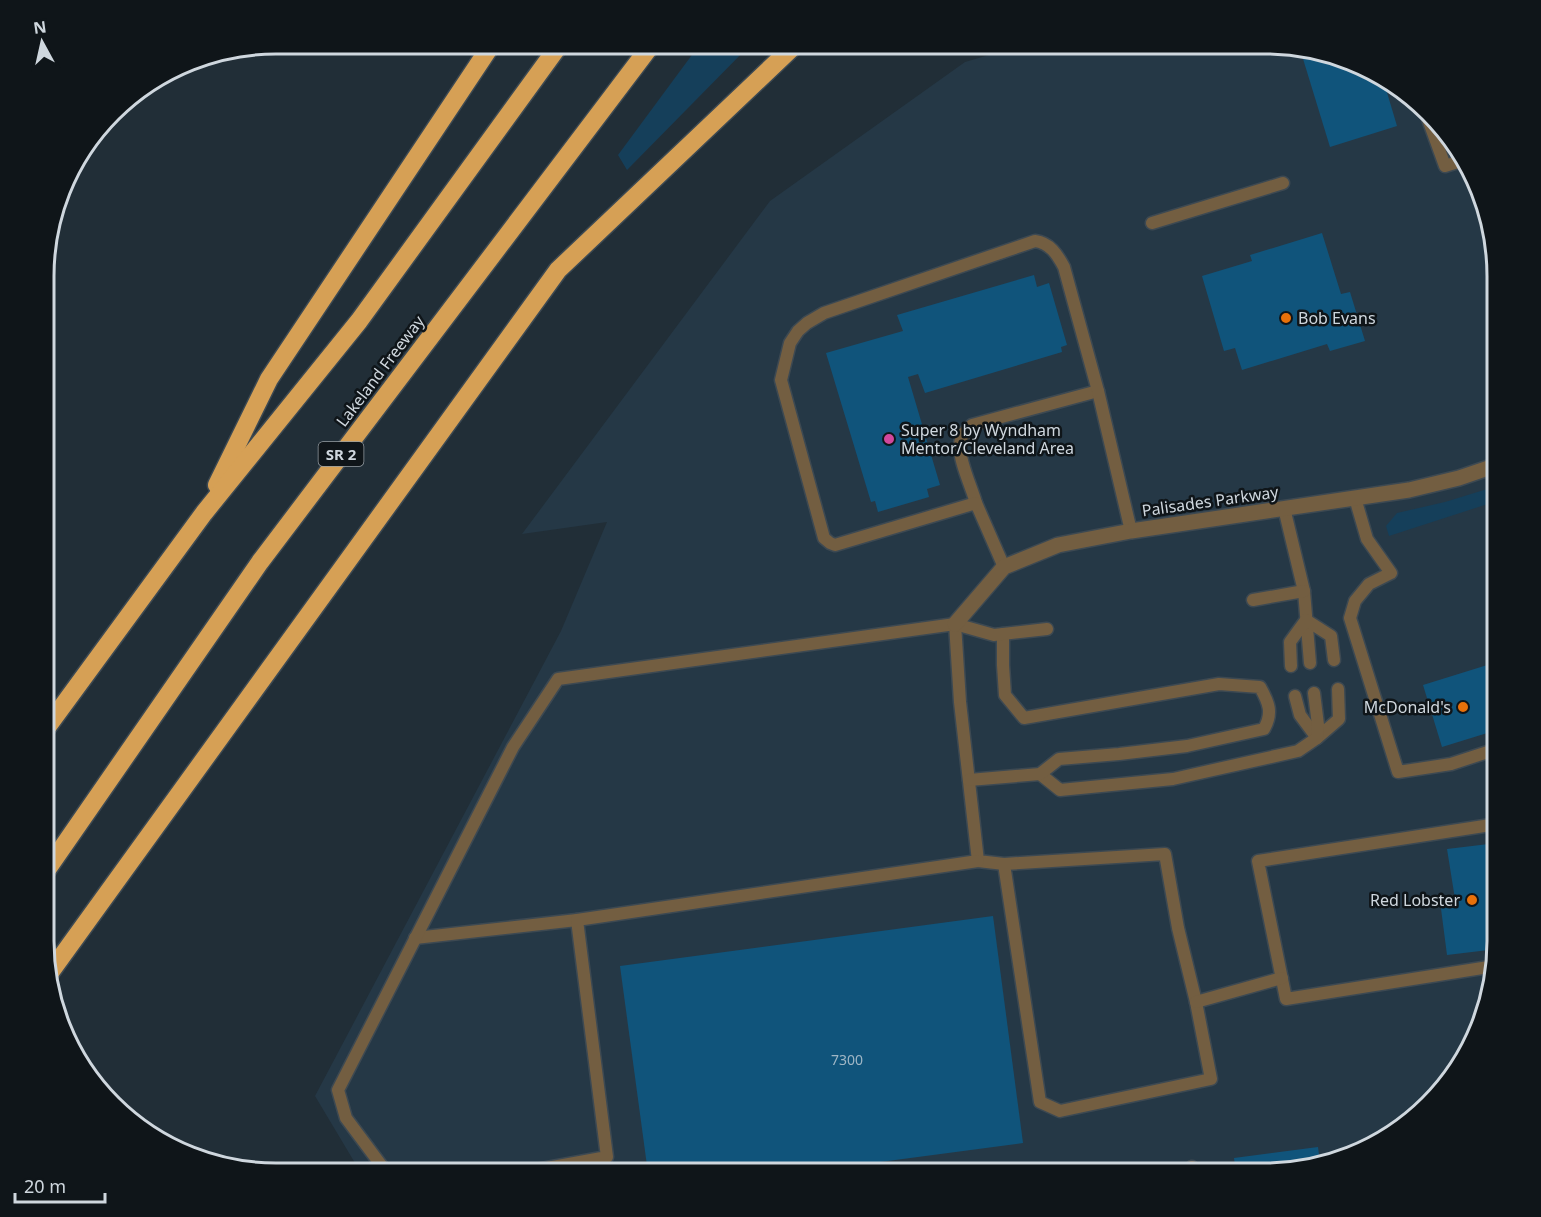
<svg xmlns="http://www.w3.org/2000/svg" width="1541" height="1217" font-family="'Noto Sans',sans-serif">
  <style>
    .built { fill: #253846 }
    .green { fill: #153f5a }
    .building { fill: #10547b }
    .lines { fill: none; stroke-linecap: round; stroke-linejoin: round }
    .service-casing { stroke: #3d4952; stroke-width: 15 }
    .minor-casing { stroke: #3d4952; stroke-width: 18 }
    .motorway-casing { stroke: #3d4952; stroke-width: 21 }
    .service { stroke: #735e41; stroke-width: 12 }
    .minor { stroke: #735e41; stroke-width: 15 }
    .motorway { stroke: #d6a055; stroke-width: 18 }
    .food-dot { fill: #e8710a; stroke: #0f1519; stroke-width: 2 }
    .hotel-dot { fill: #d1479c; stroke: #0f1519; stroke-width: 2 }
    .labels { text-anchor: middle; dominant-baseline: central; stroke-width: 5; stroke-linejoin: round; paint-order: stroke }
    .number-label { font-size: 14px; fill: #9fb6c5 }
    .shield { fill: #0f1519; stroke: #959da3; stroke-width: 1.5 }
    .shield-label { font-size: 15px; font-weight: bold; fill: #cfd7de }
    .poi-label { font-size: 16px; fill: #cfd7de; stroke: #0f1519; text-anchor: start }
    .street-label { font-size: 16px; fill: #cfd7de; stroke: #0f1519 }
    .rim { fill: none; stroke: #cfd7de; stroke-width: 3 }
  </style>
  <rect width="100%" height="100%" fill="#212e37"/>
  <!-- built -->
  <polygon class="built" points="1027,44 1280,44 1354,61 1419,101 1480,187 1497,275 1497,957 1480,1030 1440,1095 1354,1156 1265,1173 361,1173 315,1096 561,631 607,522 522,534 770,201 965,62"/>
  <!-- green -->
  <g class="green">
    <polygon points="700,44 751,44 627,170 618,155"/>
    <polygon points="1497,486 1497,501 1389,536 1386,526 1397,513 1445,502"/>
  </g>
  <!-- building -->
  <g class="building">
    <polygon points="1300,49 1354,61 1383,79 1397,126 1330,147"/>
    <polygon points="1322,233 1341,294 1350,292 1365,341 1330,351 1327,344 1242,370 1235,348 1224,351 1202,276 1252,261 1250,255"/>
    <polygon points="1034,275 1037,287 1049,283 1067,345 1061,347 1062,352 925,393 918,374 908,377 940,485 927,489 929,497 878,512 875,501 871,502 826,353 903,331 897,315"/>
    <polygon points="1497,662 1497,730 1442,747 1423,685"/>
    <polygon points="1497,843 1497,949 1447,955 1440,901 1455,899 1447,849"/>
    <polygon points="993,916 1023,1143 797,1173 648,1173 620,966"/>
    <polygon points="1318,1147 1320,1163 1265,1174 1236,1173 1234,1158"/>
    <polygon points="1172,1166 1173,1173 1126,1173 1126,1172"/>
  </g>
  <g class="lines">
    <defs>
      <g id="service">
        <polyline points="1424,108 1445,166 1461,161"/>
        <polyline points="1152,223 1283,183"/>
        <polyline points="1355,498 1367,539 1391,573 1369,584 1355,601 1350,618 1398,772 1451,764 1497,749"/>
        <path d="M976,503C972,488 958,459 960,444C961,435 966,430 972,425L1098,391"/>
        <polyline points="1284,508 1304,591 1310,663"/>
        <path d="M1004,567L976,503L835,545L830,543L824,538L781,380L790,343L798,331L807,323L824,313L1035,241C1050,243 1057,254 1064,267L1098,391L1131,531"/>
        <polyline points="1253,600 1304,591"/>
        <polyline points="955,624 960,702 978,861 1004,864 1165,854 1178,928 1196,1002 1211,1079 1060,1111 1040,1102 1004,864"/>
        <polyline points="1291,666 1290,642 1306,620 1331,636 1334,660"/>
        <polyline points="1295,696 1300,715 1317,738 1339,719 1338,689"/>
        <polyline points="1040,774 1060,790 1173,779 1298,751 1317,738 1318,725 1314,693"/>
        <path d="M969,780L1040,774L1059,759L1119,754L1187,746L1264,729C1273,713 1269,703 1260,687L1219,684L1024,718L1005,695L1003,665V634"/>
        <polyline points="415,938 577,920"/>
        <polyline points="1495,966 1286,999 1258,861 1497,824"/>
        <polyline points="1196,1002 1282,978"/>
        <polyline points="1192,1167 1193,1173"/>
        <polyline points="387,1173 346,1118 338,1090 513,747 558,679 955,624 994,635 1047,629"/>
        <polyline points="520,1173 607,1157 577,920 978,861"/>
      </g>
      <polyline id="minor" points="955,624 1004,567 1058,545 1131,531 1409,490 1459,478 1497,465"/>
      <g id="motorway">
        <polyline points="217,485 269,379 492,44"/>
        <polyline points="45,730 204,513 359,321 560,44"/>
        <polyline points="44,874 260,562 652,44"/>
        <polyline points="49,974 558,270 796,44"/>
      </g>
    </defs>
    <!-- service casing -->
    <use href="#service" class="service-casing"/>
    <!-- minor casing -->
    <use href="#minor" class="minor-casing"/>
    <!-- motorway casing -->
    <use href="#motorway" class="motorway-casing"/>
    <!-- service -->
    <use href="#service" class="service"/>
    <!-- minor -->
    <use href="#minor" class="minor"/>
    <!-- motorway -->
    <use href="#motorway" class="motorway"/>
  </g>
  <!-- markers -->
  <g class="food-dot">
    <circle cx="1286" cy="318" r="6"/>
    <circle cx="1463" cy="707" r="6"/>
    <circle cx="1472" cy="900" r="6"/>
  </g>
  <circle class="hotel-dot" cx="889" cy="439" r="6"/>
  <g class="labels">
    <!-- number labels -->
    <g class="number-label">
      <text x="847" y="1059">7300</text>
    </g>
    <!-- shield labels -->
    <rect class="shield" x="318.5" y="442" width="45" height="24" rx="4.5"/>
    <g class="shield-label">
      <text x="341" y="454">SR 2</text>
    </g>
    <!-- poi labels -->
    <g class="poi-label">
      <text x="1298" y="318">Bob Evans</text>
      <text x="901" y="430">Super 8 by Wyndham<tspan x="901" dy="18">Mentor/Cleveland Area</tspan></text>
      <text x="1451" y="707" text-anchor="end">McDonald's</text>
      <text x="1460" y="900" text-anchor="end">Red Lobster</text>
    </g>
    <!-- street labels -->
    <g class="street-label">
      <text transform="translate(380 371) rotate(-53)">Lakeland Freeway</text>
      <text transform="translate(1210 501) rotate(-8)">Palisades Parkway</text>
    </g>
  </g>
  <!-- crop -->
  <path d="M0 0H1541V1217H0ZM276 54H1265A222 222 0 0 1 1487 276V941A222 222 0 0 1 1265 1163H276A222 222 0 0 1 54 941V276A222 222 0 0 1 276 54Z" fill="#0f1519" fill-rule="evenodd"/>
  <path class="rim" d="M276 54H1265A222 222 0 0 1 1487 276V941A222 222 0 0 1 1265 1163H276A222 222 0 0 1 54 941V276A222 222 0 0 1 276 54Z"/>
  <!-- north arrow -->
  <g transform="translate(42 42) rotate(352)" stroke="#0f1519" stroke-width="4.5" paint-order="stroke">
  <path d="M0-4.5L10 22L0 15L-10 22Z" fill="#cfd7de"/>
  <text y="-9" font-size="16" font-weight="bold" text-anchor="middle" fill="#cfd7de">N</text>
  </g>
  <!-- scale -->
  <path d="M15 1193v9h90v-9" fill="none" stroke="#cfd7de" stroke-width="3"/>
  <text x="24" y="1193" font-size="18" fill="#cfd7de" stroke="#0f1519" stroke-width="4.5" paint-order="stroke">20 m</text>
</svg>
